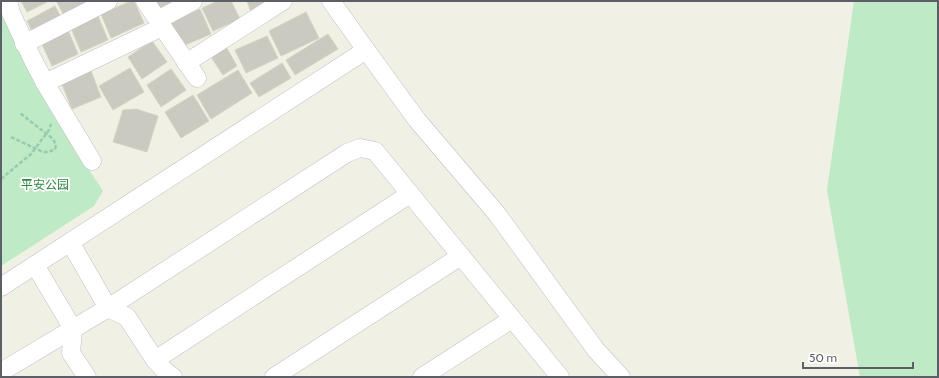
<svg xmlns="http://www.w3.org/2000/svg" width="939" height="378" font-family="Cabin,'Noto Sans SC',sans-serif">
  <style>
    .green { fill: #beeac6 }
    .building { fill: #cbcac1; stroke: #d6d3c2 }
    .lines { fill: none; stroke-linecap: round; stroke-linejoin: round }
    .minor-casing { stroke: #bec0c7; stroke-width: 19 }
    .path { stroke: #96ccaf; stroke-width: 2.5; stroke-dasharray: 4 2; stroke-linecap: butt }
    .minor { stroke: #fff; stroke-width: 18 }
    .labels { text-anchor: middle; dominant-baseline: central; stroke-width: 3.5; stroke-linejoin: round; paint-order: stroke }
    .park-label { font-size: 12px; fill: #2c8640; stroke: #fff }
  </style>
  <rect width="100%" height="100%" fill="#f0f0e4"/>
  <!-- green -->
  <g class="green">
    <polygon points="854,1 938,1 938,377 860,377 827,190"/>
    <polygon points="1,8 30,70 58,123 103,191 94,206 1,266"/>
  </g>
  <!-- building -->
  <g class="building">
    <polygon points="21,1 47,1 47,2 27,12"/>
    <polygon points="58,1 102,1 66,20 57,2"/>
    <polygon points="131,1 134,1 144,23 111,38 101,14"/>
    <polygon points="150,1 175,1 155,11"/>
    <polygon points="218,1 231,1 240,19 213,31 202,8"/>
    <polygon points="247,1 278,1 251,12"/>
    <polygon points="55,6 63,21 34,35 27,21"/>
    <polygon points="200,9 211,34 178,48 167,24"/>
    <polygon points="306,12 319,38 281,56 269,31"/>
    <polygon points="98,16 108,40 81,52 71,28"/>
    <polygon points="68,30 78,54 52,66 41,42"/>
    <polygon points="328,34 338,49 295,75 286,60"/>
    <polygon points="267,36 278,58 246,73 235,50"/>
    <polygon points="152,41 167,62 142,79 128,57"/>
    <polygon points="225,45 237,66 223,75 209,54"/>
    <polygon points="282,63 291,78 259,97 250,83"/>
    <polygon points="130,68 144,92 113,110 99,86"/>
    <polygon points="171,69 186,90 161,107 147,85"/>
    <polygon points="238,70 252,93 211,119 197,95"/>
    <polygon points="91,71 101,97 72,109 61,82"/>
    <polygon points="193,95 209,121 181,138 165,112"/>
    <polygon points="136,109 158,116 147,152 113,142 123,110"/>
  </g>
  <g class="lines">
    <defs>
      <g id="minor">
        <polyline points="8,1 11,13 32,58 45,83 92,161"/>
        <polyline points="145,1 197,78"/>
        <polyline points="158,20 193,1"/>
        <polyline points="24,44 108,1"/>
        <polyline points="366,50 417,120 497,214 596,350 621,377"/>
        <polyline points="186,63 283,1"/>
        <polyline points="45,83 162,27"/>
        <polyline points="70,242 108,308 127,317 155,360 164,370 173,377"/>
        <polyline points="35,265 73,329 71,353 87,377"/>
        <polyline points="1,287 366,50 331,1"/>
        <polyline points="155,360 410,194"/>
        <polyline points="1,372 108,308 347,153 360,148 375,151 560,377"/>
        <polyline points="274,377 461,256"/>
        <polyline points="422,377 512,319"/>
      </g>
    </defs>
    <!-- minor casing -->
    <use href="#minor" class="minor-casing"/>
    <!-- path -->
    <g class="path">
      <polyline points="11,137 43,152 49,152 55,149 56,145 53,139 20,113"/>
      <polyline points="1,179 31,154 49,130 51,124"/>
    </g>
    <!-- minor -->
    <use href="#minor" class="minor"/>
  </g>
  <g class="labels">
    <!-- park labels -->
    <g class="park-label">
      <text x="45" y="184">平安公园</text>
    </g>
  </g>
  <!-- border -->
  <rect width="939" height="378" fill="none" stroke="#5c5f66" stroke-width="4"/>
  <!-- scale -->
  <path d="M803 362v6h110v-6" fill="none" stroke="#5c5f66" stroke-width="2"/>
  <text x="809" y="362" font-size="12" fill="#5c5f66" stroke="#ffffff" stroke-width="3" paint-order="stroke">50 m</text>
</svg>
